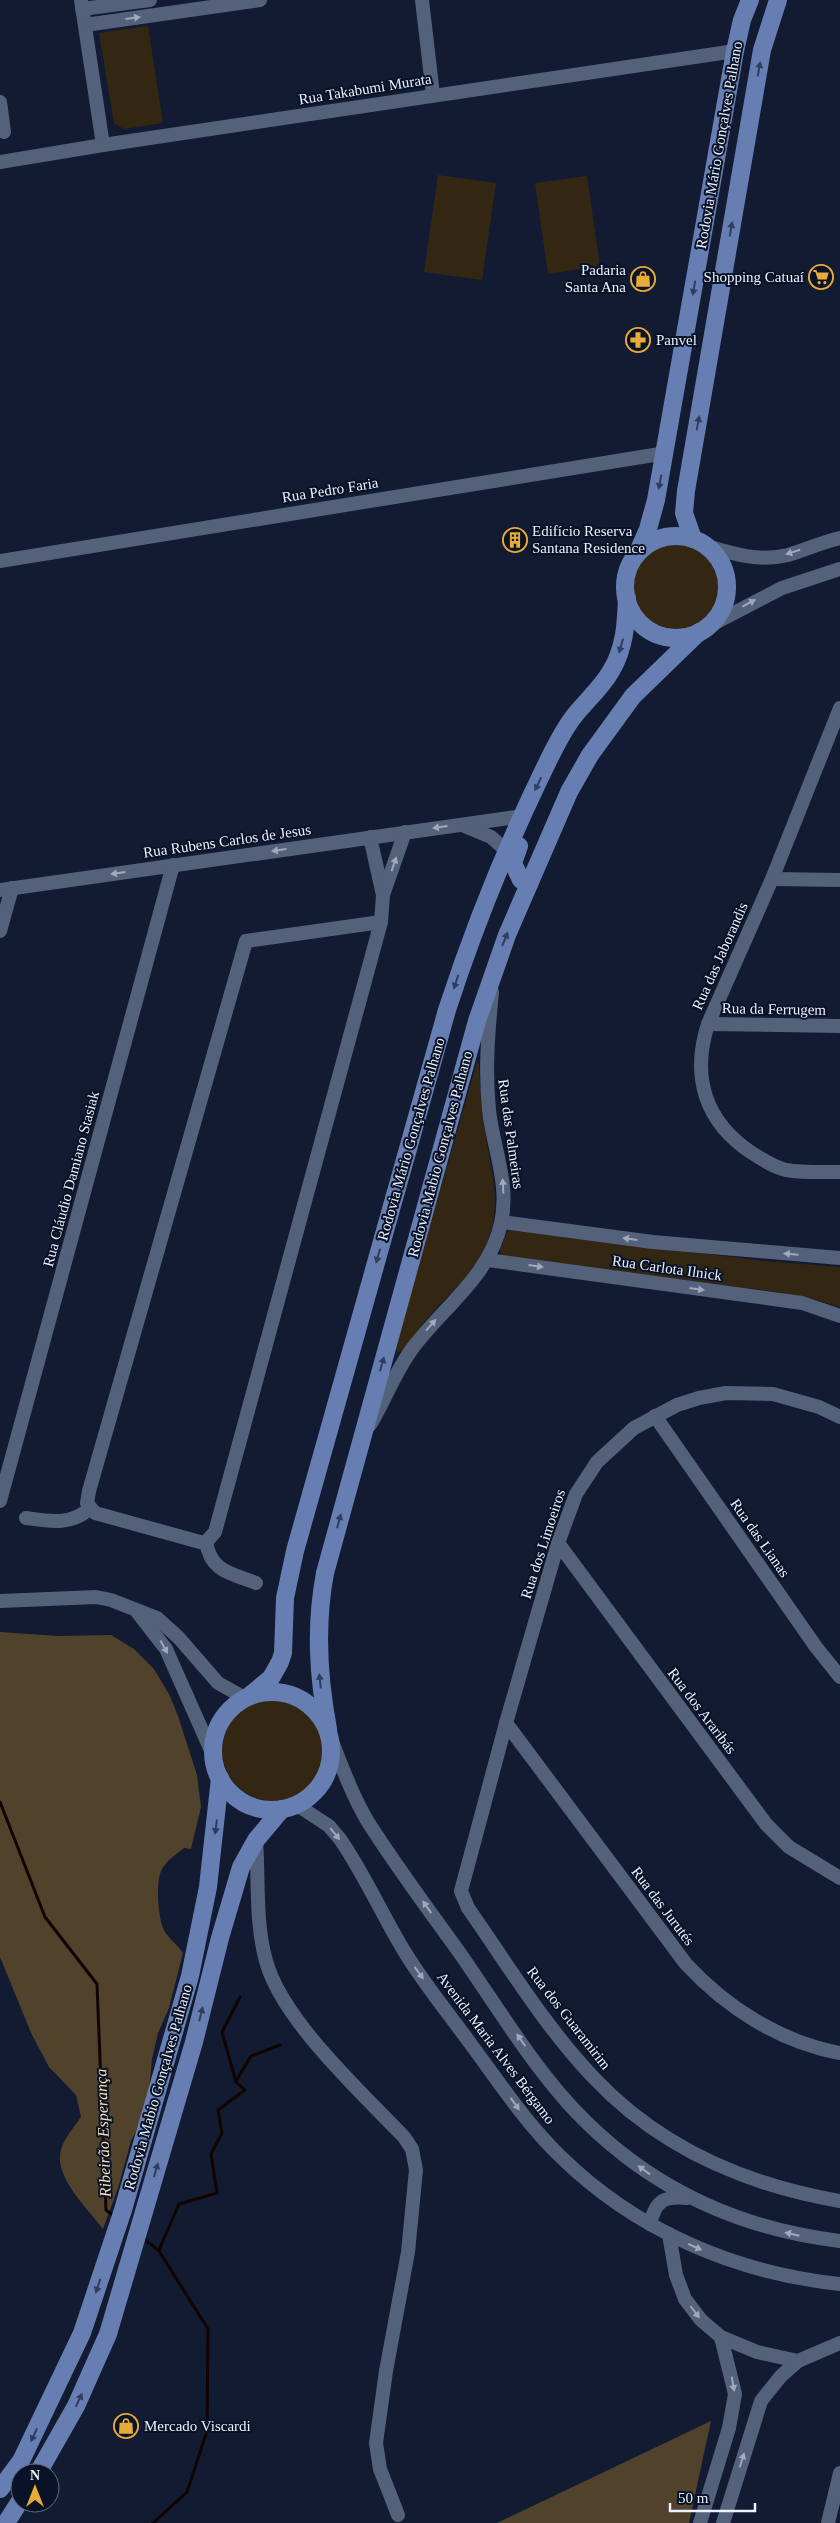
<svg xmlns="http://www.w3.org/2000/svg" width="840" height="2523" font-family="'Times New Roman',serif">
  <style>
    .green { fill: #332713 }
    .forest { fill: #51422b }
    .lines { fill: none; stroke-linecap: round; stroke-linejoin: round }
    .stream { stroke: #0f0400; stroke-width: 3 }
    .minor { stroke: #54617b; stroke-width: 14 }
    .major { stroke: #677eb2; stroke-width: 18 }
    .oneway { fill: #9fa8bc }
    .oneway2 { fill: #2f3d5f }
    .labels { text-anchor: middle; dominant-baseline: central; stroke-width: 4; stroke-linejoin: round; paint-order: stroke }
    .street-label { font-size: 15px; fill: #eaf0fd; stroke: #091227 }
    .poi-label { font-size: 15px; fill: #eaf0fd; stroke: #091227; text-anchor: start }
    .water-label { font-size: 16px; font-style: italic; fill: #fee0af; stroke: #091227 }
  </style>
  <rect width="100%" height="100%" fill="#121b31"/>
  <!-- green -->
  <g class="green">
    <polygon points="148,26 163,123 124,129 114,123 99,33"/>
    <polygon points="438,175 496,183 482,280 424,272"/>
    <polygon points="587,176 600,266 548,274 535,183"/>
    <circle cx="675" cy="587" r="43"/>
    <path d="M477,1062L479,1064C480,1087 481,1109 485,1132C493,1181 506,1217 476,1264C464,1282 447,1296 433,1312C422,1324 412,1338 403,1351L397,1352L396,1345Z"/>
    <polygon points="511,1230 764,1261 840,1267 840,1307 806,1297 770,1291 502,1256 500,1250 508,1231"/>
    <circle cx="273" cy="1750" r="51"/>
  </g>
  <!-- forest -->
  <g class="forest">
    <path d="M0,1632L58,1636L111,1635L134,1649L154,1669L170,1696L178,1716L197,1775L201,1807L191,1849L184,1848C175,1855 163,1863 160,1874C156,1886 158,1921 165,1932C170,1940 178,1945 183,1953L169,2008L158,2033L152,2059L149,2090L143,2118L131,2141L118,2188L103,2229C88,2209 53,2176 61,2150C64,2138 75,2126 81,2117L76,2095L49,2067L32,2035L0,1957Z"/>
    <polygon points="711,2421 689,2523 497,2523"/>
  </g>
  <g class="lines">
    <!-- stream -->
    <g class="stream">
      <polyline points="0,1802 45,1917 97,1984 106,2210 114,2216"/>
      <polyline points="236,2081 251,2056 280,2045"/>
      <polyline points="143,2238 159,2251 208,2329 207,2431 187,2492 153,2523"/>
      <polyline points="159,2250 179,2204 217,2193 211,2154 222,2133 218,2110 245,2090 236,2082 222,2032 240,1997"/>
    </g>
    <!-- minor -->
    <g class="minor">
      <polyline points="81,0 103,145"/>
      <polyline points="422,0 433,95"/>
      <polyline points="82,9 150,0"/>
      <polyline points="85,25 260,0"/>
      <polyline points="0,102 4,132"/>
      <polyline points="0,162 103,145 735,51"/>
      <path d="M707,546C733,554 760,562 788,555C805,550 822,542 840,538"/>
      <polyline points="0,561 666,453"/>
      <polyline points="707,627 782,588 840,569"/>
      <path d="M840,708L772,879L708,1024C691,1077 705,1122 752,1153C763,1160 774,1167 786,1170C804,1173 822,1172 840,1172"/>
      <polyline points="465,826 491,837 508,852"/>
      <polyline points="370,837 383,895"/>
      <polyline points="772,879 840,880"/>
      <polyline points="0,890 523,816"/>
      <polyline points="381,922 246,941 89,1491 87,1503 95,1513 200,1542 206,1542 215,1532 381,922 383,895 405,832"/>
      <polyline points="0,931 12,888"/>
      <polyline points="708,1024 840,1026"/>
      <polyline points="502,1222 653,1242 840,1258"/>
      <polyline points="488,1260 802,1303 840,1316"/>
      <polyline points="655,1416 816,1647 840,1677"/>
      <path d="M840,1417L819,1407L773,1394L726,1393L699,1398L677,1405L634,1428L597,1462L576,1494L558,1543L506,1723L461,1891L468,1908C508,1965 546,2028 594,2078C660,2148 747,2185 840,2201"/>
      <path d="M370,1425C385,1400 395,1372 412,1349C443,1307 490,1276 501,1223C510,1184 493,1148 489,1110C485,1070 488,1032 492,992"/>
      <polyline points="0,1501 173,865"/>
      <path d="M26,1518C48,1521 72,1526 90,1508"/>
      <path d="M206,1542C211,1572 231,1573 256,1583"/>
      <polyline points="558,1543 766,1824 789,1847 840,1878"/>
      <polyline points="0,1601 96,1597 111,1600 157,1618 179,1638 218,1683 245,1698"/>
      <polyline points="138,1613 166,1649 213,1755"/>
      <path d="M506,1723L686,1964C727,2008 780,2042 840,2053"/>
      <path d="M331,1739C342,1767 353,1797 368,1822C396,1866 428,1909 459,1952C494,2002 527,2057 567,2102C641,2184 732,2228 840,2241"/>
      <path d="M297,1805L329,1826L340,1839C365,1875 383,1917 406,1954C425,1985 449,2014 470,2043C499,2082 525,2122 560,2156C635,2230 735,2273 840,2284"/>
      <path d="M256,1840C259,1880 255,1922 266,1961C282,2020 361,2092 404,2137L412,2149L416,2170L408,2252L386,2371L376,2443L380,2469L398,2515"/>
      <path d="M650,2224C656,2200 664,2196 687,2198"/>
      <polyline points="669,2234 676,2275 685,2299 701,2320 721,2337 757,2352 798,2361 840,2343"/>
      <polyline points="700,2523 729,2428 735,2394 721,2337"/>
      <polyline points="723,2523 761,2401 781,2376 798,2361"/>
      <polyline points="828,2523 840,2473"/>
    </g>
    <!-- major -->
    <g class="major">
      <circle cx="676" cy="587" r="51"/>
      <polyline points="693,539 684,513 686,491 762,50 778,0"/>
      <polyline points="637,554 648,529 656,500 735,51 742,20 750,0"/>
      <polyline points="519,846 513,863 521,880 529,884"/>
      <circle cx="272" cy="1751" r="59"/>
      <path d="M248,1697L271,1678L280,1662L283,1653L285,1598L295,1551L447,1010C475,924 510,838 550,757C557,743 565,727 575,715C587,700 602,687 611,671C625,648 626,623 627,598"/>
      <path d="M328,1729C318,1676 315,1626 325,1573L477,1021L507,935L569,792L590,755L633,696L699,632"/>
      <polyline points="38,2473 76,2406 108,2334 194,2042 220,1938 241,1867 256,1840 282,1809"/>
      <polyline points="0,2489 21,2461 82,2333 123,2210 190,1976 208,1887 220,1778"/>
      <polyline points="6,2523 20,2501"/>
    </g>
  </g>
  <!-- one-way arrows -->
  <defs><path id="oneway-solid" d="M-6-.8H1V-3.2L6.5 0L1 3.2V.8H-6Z" transform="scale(1.25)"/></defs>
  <g class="oneway">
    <use href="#oneway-solid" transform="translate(133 18) rotate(-8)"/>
    <use href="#oneway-solid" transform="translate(793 552) rotate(163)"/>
    <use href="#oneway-solid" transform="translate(749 603) rotate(-28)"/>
    <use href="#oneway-solid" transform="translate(440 827) rotate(172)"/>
    <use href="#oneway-solid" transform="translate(279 850) rotate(172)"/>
    <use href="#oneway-solid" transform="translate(394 864) rotate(-71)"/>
    <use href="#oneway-solid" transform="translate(118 873) rotate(172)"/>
    <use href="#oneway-solid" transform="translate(503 1186) rotate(-93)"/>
    <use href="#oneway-solid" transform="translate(630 1239) rotate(-172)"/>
    <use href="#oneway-solid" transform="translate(791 1254) rotate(-175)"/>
    <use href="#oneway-solid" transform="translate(536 1266) rotate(8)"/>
    <use href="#oneway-solid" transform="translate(697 1289) rotate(8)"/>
    <use href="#oneway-solid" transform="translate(431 1325) rotate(-49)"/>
    <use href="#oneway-solid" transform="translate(164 1647) rotate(61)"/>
    <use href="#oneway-solid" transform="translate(335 1834) rotate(51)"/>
    <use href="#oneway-solid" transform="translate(427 1907) rotate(-125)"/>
    <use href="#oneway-solid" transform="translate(419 1973) rotate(54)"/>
    <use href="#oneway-solid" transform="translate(521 2040) rotate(-125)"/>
    <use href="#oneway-solid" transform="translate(515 2104) rotate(54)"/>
    <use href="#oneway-solid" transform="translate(644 2170) rotate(-144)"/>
    <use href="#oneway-solid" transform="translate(792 2234) rotate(-167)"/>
    <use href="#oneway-solid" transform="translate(695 2247) rotate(24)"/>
    <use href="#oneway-solid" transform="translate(695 2312) rotate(53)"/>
    <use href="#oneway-solid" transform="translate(733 2384) rotate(80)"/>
    <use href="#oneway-solid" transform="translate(742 2460) rotate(-73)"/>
  </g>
  <g class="oneway2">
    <use href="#oneway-solid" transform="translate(759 69) rotate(-80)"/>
    <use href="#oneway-solid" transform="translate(731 229) rotate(-80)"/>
    <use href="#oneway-solid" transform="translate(694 288) rotate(100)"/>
    <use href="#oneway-solid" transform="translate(698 423) rotate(-80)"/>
    <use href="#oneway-solid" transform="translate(660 482) rotate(101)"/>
    <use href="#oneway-solid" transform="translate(621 646) rotate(106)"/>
    <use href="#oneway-solid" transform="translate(538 784) rotate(115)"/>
    <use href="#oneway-solid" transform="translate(505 939) rotate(-68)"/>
    <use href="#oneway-solid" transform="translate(456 982) rotate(108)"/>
    <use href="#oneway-solid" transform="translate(378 1256) rotate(106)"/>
    <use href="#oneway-solid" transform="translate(382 1364) rotate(-74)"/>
    <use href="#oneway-solid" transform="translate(339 1521) rotate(-75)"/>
    <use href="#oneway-solid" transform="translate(320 1681) rotate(-96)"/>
    <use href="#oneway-solid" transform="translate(216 1827) rotate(97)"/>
    <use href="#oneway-solid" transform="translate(201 2014) rotate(-76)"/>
    <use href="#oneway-solid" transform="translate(156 2170) rotate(-74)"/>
    <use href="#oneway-solid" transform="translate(98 2286) rotate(108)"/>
    <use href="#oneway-solid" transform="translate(79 2400) rotate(-65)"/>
    <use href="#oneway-solid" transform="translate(34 2435) rotate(115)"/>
  </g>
  <!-- icons -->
  <defs>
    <symbol id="supermarket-ring" viewBox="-11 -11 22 22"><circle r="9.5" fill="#091227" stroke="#e8ab37" stroke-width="1.5"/><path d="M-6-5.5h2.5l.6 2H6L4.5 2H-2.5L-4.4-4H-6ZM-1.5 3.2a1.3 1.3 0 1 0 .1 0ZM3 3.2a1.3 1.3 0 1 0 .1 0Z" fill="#e8ab37"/></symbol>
    <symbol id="shop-ring" viewBox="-11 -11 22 22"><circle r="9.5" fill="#091227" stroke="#e8ab37" stroke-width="1.5"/><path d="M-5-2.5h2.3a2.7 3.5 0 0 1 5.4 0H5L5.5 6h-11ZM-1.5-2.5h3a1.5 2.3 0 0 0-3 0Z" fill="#e8ab37"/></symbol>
    <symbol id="pharmacy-ring" viewBox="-11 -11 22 22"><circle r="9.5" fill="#091227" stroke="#e8ab37" stroke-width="1.5"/><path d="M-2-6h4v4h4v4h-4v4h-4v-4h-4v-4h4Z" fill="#e8ab37"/></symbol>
    <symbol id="building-ring" viewBox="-11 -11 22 22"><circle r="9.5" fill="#091227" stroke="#e8ab37" stroke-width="1.5"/><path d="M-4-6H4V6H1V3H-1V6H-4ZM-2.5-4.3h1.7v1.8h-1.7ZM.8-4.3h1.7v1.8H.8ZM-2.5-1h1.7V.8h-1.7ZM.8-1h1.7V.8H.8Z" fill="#e8ab37"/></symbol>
  </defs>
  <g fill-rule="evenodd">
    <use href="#supermarket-ring" x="807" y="263" width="28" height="28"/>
    <use href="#shop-ring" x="629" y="265" width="28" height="28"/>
    <use href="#pharmacy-ring" x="624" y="326" width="28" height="28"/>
    <use href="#building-ring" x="501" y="526" width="28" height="28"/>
    <use href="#shop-ring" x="112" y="2412" width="28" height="28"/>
  </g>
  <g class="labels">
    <!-- street labels -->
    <g class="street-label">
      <text transform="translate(365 89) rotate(-9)">Rua Takabumi Murata</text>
      <text transform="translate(719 145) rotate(-80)">Rodovia Mário Gonçalves Palhano</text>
      <text transform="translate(330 490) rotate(-9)">Rua Pedro Faria</text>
      <text transform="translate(227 841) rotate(-8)">Rua Rubens Carlos de Jesus</text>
      <text transform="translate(720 956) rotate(-66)">Rua das Jaborandis</text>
      <text transform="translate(774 1009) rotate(1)">Rua da Ferrugem</text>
      <text transform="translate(511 1134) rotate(82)">Rua das Palmeiras</text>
      <text transform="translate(411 1139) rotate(-74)">Rodovia Mário Gonçalves Palhano</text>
      <text transform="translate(440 1154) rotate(-75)">Rodovia Mabio Gonçalves Palhano</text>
      <text transform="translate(71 1179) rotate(-75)">Rua Cláudio Damiano Stasiak</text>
      <text transform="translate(667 1268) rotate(8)">Rua Carlota Ilnick</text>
      <text transform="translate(760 1538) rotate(55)">Rua das Lianas</text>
      <text transform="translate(543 1544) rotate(-72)">Rua dos Limoeiros</text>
      <text transform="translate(702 1711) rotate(53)">Rua dos Araribás</text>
      <text transform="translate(663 1906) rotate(53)">Rua das Jurutés</text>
      <text transform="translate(569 2018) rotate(52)">Rua dos Guaramirim</text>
      <text transform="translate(496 2048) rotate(53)">Avenida Maria Alves Bérgamo</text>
      <text transform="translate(158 2087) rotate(-74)">Rodovia Mabio Gonçalves Palhano</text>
    </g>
    <!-- poi labels -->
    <g class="poi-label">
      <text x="626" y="270" text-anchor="end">Padaria<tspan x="626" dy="17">Santa Ana</tspan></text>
      <text x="804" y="277" text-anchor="end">Shopping Catuaí</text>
      <text x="656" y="340">Panvel</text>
      <text x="532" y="531">Edifício Reserva<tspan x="532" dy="17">Santana Residence</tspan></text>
      <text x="144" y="2426">Mercado Viscardi</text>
    </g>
    <!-- water labels -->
    <g class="water-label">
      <text transform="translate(103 2133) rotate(-92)">Ribeirão Esperança</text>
    </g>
  </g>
  <!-- north arrow -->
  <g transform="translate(35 2488)"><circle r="24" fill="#091227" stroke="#636b7d"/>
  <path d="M0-4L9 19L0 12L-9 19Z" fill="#e8ab37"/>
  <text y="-8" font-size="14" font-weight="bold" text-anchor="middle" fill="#eaf0fd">N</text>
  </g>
  <!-- scale -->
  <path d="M670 2503v8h85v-8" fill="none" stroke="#eaf0fd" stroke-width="2.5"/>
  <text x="678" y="2503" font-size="15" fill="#eaf0fd" stroke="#091227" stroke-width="4" paint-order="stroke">50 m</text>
</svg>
